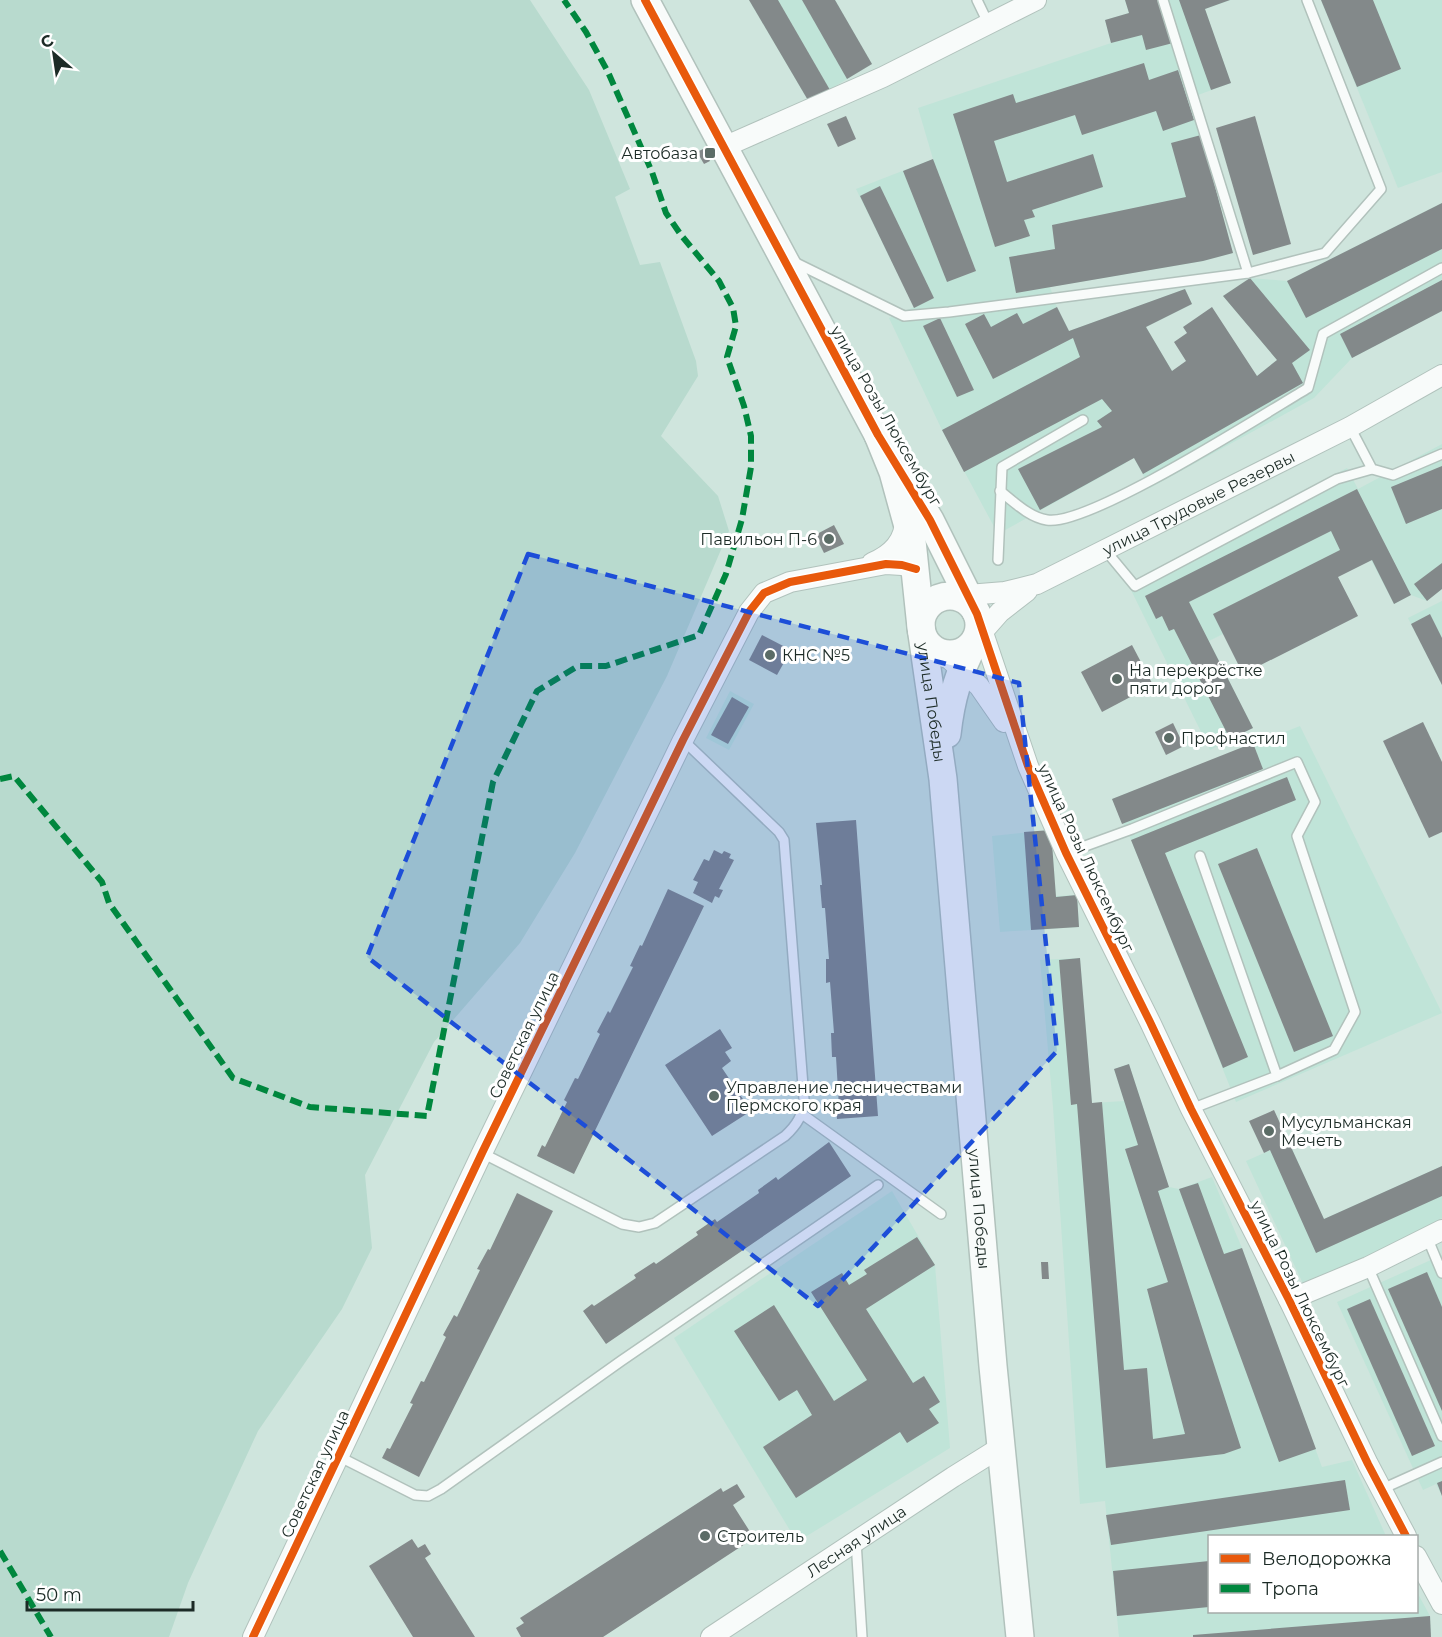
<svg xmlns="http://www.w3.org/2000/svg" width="1442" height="1637" font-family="Montserrat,sans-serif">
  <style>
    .built { fill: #c0e4d8 }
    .green { fill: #b8dace }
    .building { fill: #83898a }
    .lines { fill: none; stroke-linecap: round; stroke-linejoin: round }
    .lane-casing { stroke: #b1c2bc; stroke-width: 12 }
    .street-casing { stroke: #b1c2bc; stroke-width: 22 }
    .secondary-casing { stroke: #b1c2bc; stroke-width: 30 }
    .lane { stroke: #f8fbfa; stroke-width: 9 }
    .street { stroke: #f8fbfa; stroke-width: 20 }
    .secondary { stroke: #f8fbfa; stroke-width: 27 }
    .quiet { stroke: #00873e; stroke-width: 6; stroke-dasharray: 12 6; stroke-linecap: butt }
    .cycleway-casing { stroke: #fff; stroke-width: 11 }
    .cycleway { stroke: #e8590c; stroke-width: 8 }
    .marked { fill: #1d4ed8; fill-opacity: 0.2; stroke: #1d4ed8; stroke-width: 4.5; stroke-dasharray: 12 8; stroke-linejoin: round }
    .poi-dot { fill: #5b6c66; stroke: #fff; stroke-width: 2 }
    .labels { text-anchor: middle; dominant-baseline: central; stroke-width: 6; stroke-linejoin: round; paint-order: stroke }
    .poi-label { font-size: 16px; fill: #1c2b26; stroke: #fff; text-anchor: start }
    .street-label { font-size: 16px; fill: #1c2b26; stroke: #fff }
  </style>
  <rect width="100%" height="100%" fill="#cfe5dd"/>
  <!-- built -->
  <g class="built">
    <polygon points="749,0 835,0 872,64 809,102"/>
    <polygon points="1125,0 1231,0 1205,9 1231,83 1187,99 1201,135 1233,253 1203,261 1050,287 1057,307 1069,331 1185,289 1192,304 1146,327 1172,371 1098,421 1126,463 998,534 942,430 889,318 914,307 856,189 933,159 918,108 1111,43 1105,20 1129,13"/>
    <polygon points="1321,0 1442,0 1442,172 1398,188"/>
    <polygon points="1442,203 1442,311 1352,358 1314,398 1150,488 1134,458 1257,376 1277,360 1223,296 1250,278 1287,281"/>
    <polygon points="1442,444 1442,589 1427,601 1411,595 1394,604 1371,560 1209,641 1253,728 1210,750 1128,584 1347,468 1358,489"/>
    <polygon points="1442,601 1442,685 1408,618"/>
    <polygon points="730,691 754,704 729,750 706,738"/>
    <polygon points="1300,726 1442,1013 1236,1102 1131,840 1112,799"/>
    <polygon points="1051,830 1056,896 1077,895 1079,927 1000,932 992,836"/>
    <polygon points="1080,958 1092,1103 1124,1101 1114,1069 1129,1064 1169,1187 1179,1189 1212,1177 1242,1248 1322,1467 1352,1460 1386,1536 1210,1536 1210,1612 1416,1612 1417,1592 1430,1616 1431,1637 1119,1637 1105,1501 1080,1504 1053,1107 1040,960"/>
    <polygon points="1289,1142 1324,1219 1442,1166 1442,1218 1345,1269 1305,1288 1246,1161"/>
    <polygon points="892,1191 935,1265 950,1448 797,1542 674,1338"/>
    <polygon points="1442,1255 1442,1496 1436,1484 1423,1490 1337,1302"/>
  </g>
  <!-- green -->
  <polygon class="green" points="0,0 530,0 589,90 630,189 615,197 640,265 660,262 696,361 698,376 661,436 718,496 729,531 667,676 575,853 520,943 434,1042 365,1175 372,1248 342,1309 258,1431 188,1583 169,1637 0,1637"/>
  <!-- building -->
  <g class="building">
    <polygon points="749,0 778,0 830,90 809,102"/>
    <polygon points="802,0 835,0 872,64 847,79"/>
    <polygon points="1125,0 1160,0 1173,43 1146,50 1142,35 1111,43 1105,20 1129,13"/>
    <polygon points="1179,0 1230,0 1205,9 1231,83 1211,90"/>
    <polygon points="1321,0 1373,0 1401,69 1357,87"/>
    <polygon points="1144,63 1149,80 1178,70 1194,120 1163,131 1156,111 1082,135 1075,115 994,141 1007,182 1093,154 1103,187 1032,210 1035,217 1024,220 1030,236 995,247 953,114 1013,94 1016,103"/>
    <polygon points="846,116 856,139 838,147 827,124"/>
    <polygon points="1255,116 1291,244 1253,255 1216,128"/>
    <polygon points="1201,135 1233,253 1203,261 1016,293 1009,257 1055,249 1052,225 1186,197 1171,143"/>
    <polygon points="703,149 710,161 704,164 697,152"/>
    <polygon points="933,159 976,271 947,282 903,171"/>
    <polygon points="880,186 934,298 914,308 860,196"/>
    <polygon points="1442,203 1442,249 1306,318 1287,281"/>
    <polygon points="1250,278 1310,350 1292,363 1303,383 1143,474 1134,458 1040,510 1018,469 1102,427 1097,421 1112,411 1102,399 964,472 942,430 1080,357 1073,338 993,379 965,324 984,314 991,327 1017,313 1023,324 1057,307 1069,331 1185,289 1192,304 1146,327 1172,371 1186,361 1174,342 1187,333 1183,327 1212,307 1257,376 1277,360 1223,296"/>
    <polygon points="1442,280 1442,311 1352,358 1340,334"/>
    <polygon points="940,318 974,390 957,397 923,326"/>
    <polygon points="1442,466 1442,509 1406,524 1391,487"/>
    <polygon points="1357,489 1411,595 1394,604 1372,560 1338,577 1358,616 1243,674 1213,614 1340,550 1331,531 1189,602 1253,728 1230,739 1174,629 1169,631 1162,616 1156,619 1145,596"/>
    <polygon points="834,525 844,544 824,553 815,535"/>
    <polygon points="1442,563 1442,589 1427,601 1414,584"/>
    <polygon points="1430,614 1442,638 1442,685 1411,624"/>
    <polygon points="762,635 791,650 777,675 749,660"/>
    <polygon points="1132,645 1153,685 1102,712 1081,672"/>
    <polygon points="732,697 749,707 728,744 711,735"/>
    <polygon points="1423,722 1442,762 1442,832 1429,838 1383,741"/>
    <polygon points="1173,723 1184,746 1166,755 1155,732"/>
    <polygon points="1253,743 1263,769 1122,824 1112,799"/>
    <polygon points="1287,777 1296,800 1165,853 1248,1057 1223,1068 1131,840"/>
    <polygon points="856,820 878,1116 837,1119 836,1108 839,1107 836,1057 832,1057 831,1033 834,1033 830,982 826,983 826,959 829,959 825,908 822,908 820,885 822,885 816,823"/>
    <polygon points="1051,830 1056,897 1077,895 1079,927 1031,930 1024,832"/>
    <polygon points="1257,848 1333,1036 1294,1052 1218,864"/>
    <polygon points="714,850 722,854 724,851 731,854 729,858 734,860 719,889 723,890 719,898 715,896 712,903 693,893 698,882 693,880 704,859 709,861"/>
    <polygon points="668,889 704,906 574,1174 537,1156 542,1145 545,1147 567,1102 564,1100 575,1078 578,1079 600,1034 597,1032 608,1011 610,1013 633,967 630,966 640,945 642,946"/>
    <polygon points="1080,958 1092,1103 1102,1102 1124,1370 1147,1368 1153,1439 1185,1434 1147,1289 1168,1282 1125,1149 1138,1145 1114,1069 1129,1064 1169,1187 1158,1191 1241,1448 1224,1454 1106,1468 1077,1104 1071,1105 1059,960"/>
    <polygon points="720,1029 732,1048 725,1052 731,1061 722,1068 751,1111 712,1136 665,1065"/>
    <polygon points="1274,1110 1324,1219 1442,1166 1442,1196 1316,1253 1270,1150 1264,1153 1249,1121"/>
    <polygon points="829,1142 851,1176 606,1344 583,1311 592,1304 594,1306 636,1278 634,1275 654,1262 656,1264 698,1235 696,1232 715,1219 717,1222 759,1193 758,1190 776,1177 778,1180"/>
    <polygon points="1198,1183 1224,1254 1242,1248 1316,1449 1279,1462 1179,1189"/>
    <polygon points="517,1193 553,1211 419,1477 382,1458 387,1448 390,1449 413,1404 410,1403 421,1381 424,1382 446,1337 443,1335 454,1315 457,1317 480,1270 477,1269 488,1249 490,1250"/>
    <polygon points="917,1237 935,1265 866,1309 913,1383 924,1376 940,1402 929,1409 939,1423 907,1443 900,1432 796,1498 763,1447 812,1415 797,1390 779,1401 734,1331 774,1305 834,1401 867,1380 811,1292 842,1273 849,1285 867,1274 864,1270"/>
    <polygon points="1041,1262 1048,1262 1049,1279 1042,1279"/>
    <polygon points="1427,1272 1442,1307 1442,1411 1388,1289"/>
    <polygon points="1370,1299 1435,1446 1412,1456 1347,1309"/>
    <polygon points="1345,1480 1350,1510 1111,1545 1106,1515"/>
    <polygon points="1442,1481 1442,1496 1437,1483"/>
    <polygon points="737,1484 745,1497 733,1505 754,1538 603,1637 521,1637 516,1628 524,1623 520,1618 721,1488 723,1492"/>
    <polygon points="412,1539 418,1548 425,1544 431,1554 425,1558 475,1637 413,1637 369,1566"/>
    <polygon points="1209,1561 1209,1607 1117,1616 1113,1571"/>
    <polygon points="1430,1616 1431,1637 1193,1637 1193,1635"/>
  </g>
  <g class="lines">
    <defs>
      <g id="lane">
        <polyline points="977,0 989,25"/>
        <polyline points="1163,0 1248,273"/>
        <polyline points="794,262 904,316 949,312 1248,273 1325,253 1381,189 1307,0"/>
        <polyline points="1350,427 1372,469 1393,475 1442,454"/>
        <path d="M1000,491C1014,502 1029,517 1047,520C1088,527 1264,414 1308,388L1323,334L1442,268"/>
        <polyline points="1106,551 1135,586 1337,479 1372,469"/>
        <polyline points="998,560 1002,467 1083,420"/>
        <polyline points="1066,853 1132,829 1297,762 1315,802 1297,836 1355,1012 1334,1050 1277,1076"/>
        <polyline points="1191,1109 1277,1076 1200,856"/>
        <polyline points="802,1114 941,1214"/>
        <path d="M482,1153L622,1224L639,1227L655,1223L785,1136C797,1125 803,1115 804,1099L784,840L779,832L683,740"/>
        <polyline points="1427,1237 1442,1273"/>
        <polyline points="1368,1267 1442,1436"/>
        <polyline points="338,1456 415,1495 428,1496 441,1489 621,1361 878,1185"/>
        <polyline points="1382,1489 1442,1462"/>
        <polyline points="856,1541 862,1637"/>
      </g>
      <g id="street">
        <polyline points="724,147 883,77 1036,0"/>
        <path d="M872,563C891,555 906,541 905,518"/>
        <path id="s1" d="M943,597L1005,592L1037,584L1350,427L1442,375"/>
        <polyline points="979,621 1028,766 1066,853 1150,1022 1191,1109 1289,1300 1368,1464 1406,1536"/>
        <polyline points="977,638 1000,612 1027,591"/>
        <polyline points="944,654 979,686 1004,722"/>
        <polyline points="1289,1300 1368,1267 1442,1230"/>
        <polyline points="1416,1556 1442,1604"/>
        <polyline points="253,1637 482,1153 683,740 749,612 764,593 790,582 886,564 902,565 916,569"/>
        <path id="s2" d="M711,1637L953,1477L1001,1447"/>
      </g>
      <g id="secondary">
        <polyline points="645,0 878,435 930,520 977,614"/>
        <path id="s3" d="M878,435L893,472L912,541L921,627L943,779L993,1366L1020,1637"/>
        <circle cx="950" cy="625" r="29"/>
        <path d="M947,734C951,697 959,672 976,639"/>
      </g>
    </defs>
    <!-- lane casing -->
    <use href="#lane" class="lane-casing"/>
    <!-- street casing -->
    <use href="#street" class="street-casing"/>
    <!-- secondary casing -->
    <use href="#secondary" class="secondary-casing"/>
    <!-- lane -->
    <use href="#lane" class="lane"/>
    <!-- street -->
    <use href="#street" class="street"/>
    <!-- secondary -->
    <use href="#secondary" class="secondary"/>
    <!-- quiet -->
    <g class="quiet">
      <polyline points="0,779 14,776 102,882 109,903 233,1078 310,1107 427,1116 493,782 537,691 578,666 606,666 699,635 726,574 742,519 751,467 751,436 744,406 727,357 736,326 733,308 719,281 681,235 666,213 652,172 608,72 586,32 564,0"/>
      <polyline points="0,1551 51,1637"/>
    </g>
    <defs>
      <g id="cycleway">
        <polyline points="645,0 878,435 930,520 977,614 1028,766 1066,853 1150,1022 1191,1109 1289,1300 1368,1464 1406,1536"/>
        <polyline points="253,1637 482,1153 683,740 749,612 764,593 790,582 886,564 902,565 916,569"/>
      </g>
    </defs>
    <!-- cycleway casing -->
    <use href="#cycleway" class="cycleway-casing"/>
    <!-- cycleway -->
    <use href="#cycleway" class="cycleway"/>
  </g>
  <!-- marked area -->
  <path class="marked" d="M528,554L1019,683L1057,1051L818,1306L367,957Z"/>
  <!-- markers -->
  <g class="poi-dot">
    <rect x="704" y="147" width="12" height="12" rx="3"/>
    <circle cx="829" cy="539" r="6"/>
    <circle cx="770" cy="655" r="6"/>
    <circle cx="1117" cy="679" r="6"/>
    <circle cx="1169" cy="738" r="6"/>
    <circle cx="714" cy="1096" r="6"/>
    <circle cx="1269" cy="1131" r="6"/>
    <circle cx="705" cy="1536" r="6"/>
  </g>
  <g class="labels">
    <!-- poi labels -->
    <g class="poi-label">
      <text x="698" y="153" text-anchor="end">Автобаза</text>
      <text x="817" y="539" text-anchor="end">Павильон П-6</text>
      <text x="782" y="655">КНС №5</text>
      <text x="1129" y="670">На перекрёстке<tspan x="1129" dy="18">пяти дорог</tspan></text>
      <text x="1181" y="738">Профнастил</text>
      <text x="726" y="1087">Управление лесничествами<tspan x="726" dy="18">Пермского края</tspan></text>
      <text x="1281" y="1122">Мусульманская<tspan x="1281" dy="18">Мечеть</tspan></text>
      <text x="717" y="1536">Строитель</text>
    </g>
    <!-- street labels -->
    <g class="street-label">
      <text transform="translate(886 416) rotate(60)">улица Розы Люксембург</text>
      <text stroke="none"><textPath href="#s1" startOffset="276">улица Трудовые Резервы</textPath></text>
      <text stroke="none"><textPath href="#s3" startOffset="274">улица Победы</textPath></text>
      <text transform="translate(1086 858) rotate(65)">улица Розы Люксембург</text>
      <text transform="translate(524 1035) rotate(-64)">Советская улица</text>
      <text stroke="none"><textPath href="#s3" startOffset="783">улица Победы</textPath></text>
      <text transform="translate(1300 1294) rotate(64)">улица Розы Люксембург</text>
      <text transform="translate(315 1474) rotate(-65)">Советская улица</text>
      <text stroke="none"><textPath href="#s2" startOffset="174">Лесная улица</textPath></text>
    </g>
  </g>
  <!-- legend -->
  <rect x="1208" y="1535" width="210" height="78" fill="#ffffff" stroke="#a4aaa8" stroke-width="1.5"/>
  <rect x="1220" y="1554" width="30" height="9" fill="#e8590c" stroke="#a4aaa8" stroke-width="1.5"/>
  <text x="1262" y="1565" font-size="18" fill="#1c2b26">Велодорожка</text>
  <rect x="1220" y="1584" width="30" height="9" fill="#00873e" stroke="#a4aaa8" stroke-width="1.5"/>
  <text x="1262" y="1595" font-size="18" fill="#1c2b26">Тропа</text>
  <!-- north arrow -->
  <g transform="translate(54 54) rotate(331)" stroke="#ffffff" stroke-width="4.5" paint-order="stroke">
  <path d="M0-4.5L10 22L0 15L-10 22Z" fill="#1c2b26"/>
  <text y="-9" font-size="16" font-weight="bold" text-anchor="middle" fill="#1c2b26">С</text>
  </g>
  <!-- scale -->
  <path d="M27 1601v9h166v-9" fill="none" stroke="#1c2b26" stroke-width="3"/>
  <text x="36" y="1601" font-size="18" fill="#1c2b26" stroke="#ffffff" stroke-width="4.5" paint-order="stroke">50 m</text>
</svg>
